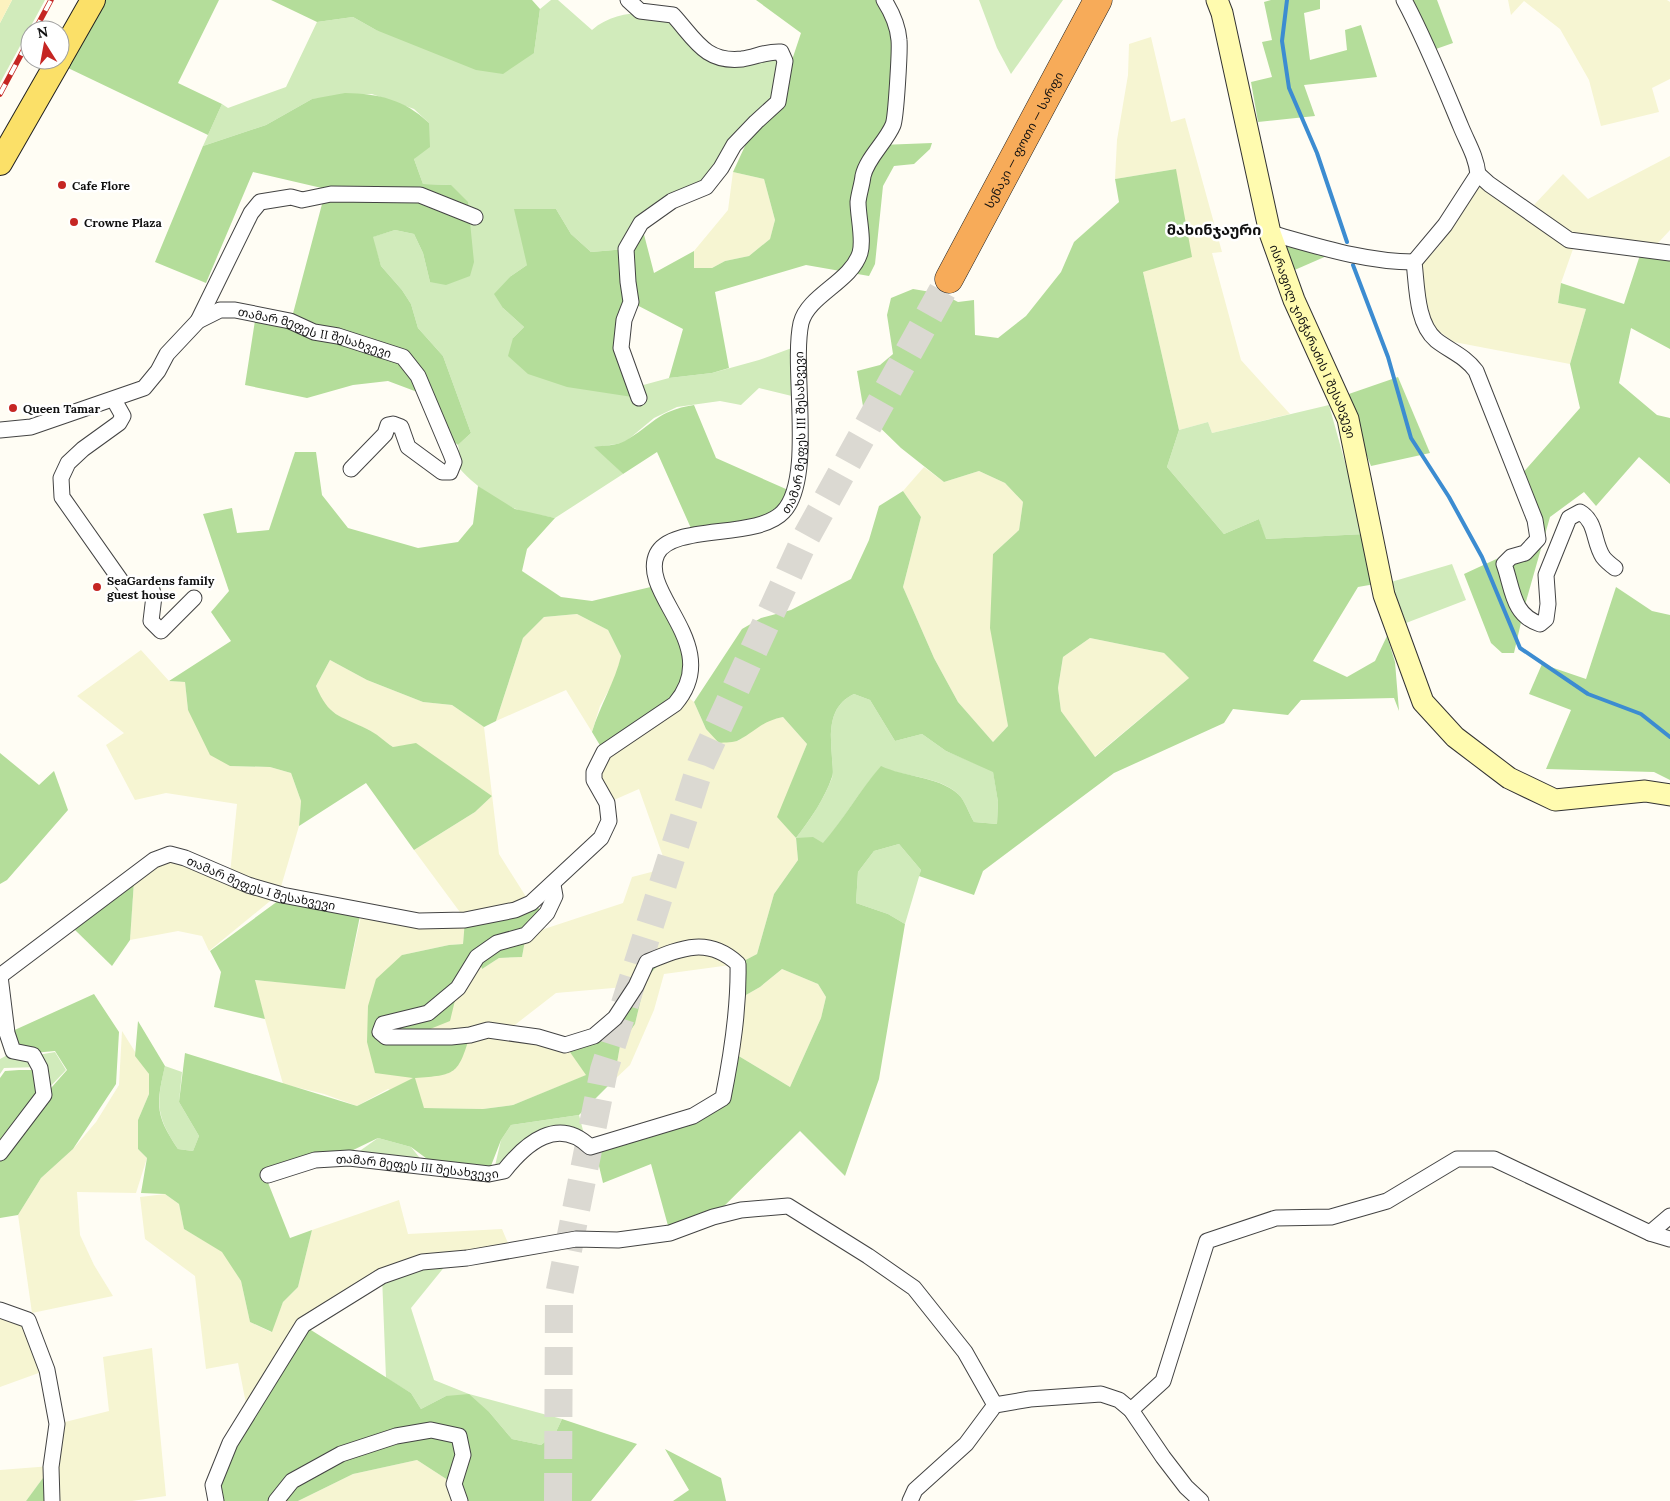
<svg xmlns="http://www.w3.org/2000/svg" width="1670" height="1501" font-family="Lora,'Noto Sans Georgian',serif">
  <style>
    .farmland { fill: #f6f5d2 }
    .green { fill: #d1ebbb }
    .forest { fill: #b4dd9a; fill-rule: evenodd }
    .sand { fill: #fcf2bf }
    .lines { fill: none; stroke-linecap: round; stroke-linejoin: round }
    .stream { stroke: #3c8cd1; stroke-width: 4 }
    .highway-tunnel { stroke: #dbd9d2; stroke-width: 28; stroke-dasharray: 28 14; stroke-linecap: butt }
    .street-casing { stroke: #434343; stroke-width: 17 }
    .secondary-casing { stroke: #323232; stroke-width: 23 }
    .primary-casing { stroke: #212121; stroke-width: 26 }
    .highway-casing { stroke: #212121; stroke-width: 29 }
    .street { stroke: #fff; stroke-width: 15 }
    .secondary { stroke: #fffbaf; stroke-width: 21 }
    .primary { stroke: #fbe068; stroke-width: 24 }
    .highway { stroke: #f7ab59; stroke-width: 28 }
    .rail-casing { stroke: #c52623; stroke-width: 5.5 }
    .rail { stroke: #fff; stroke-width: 4; stroke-dasharray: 11; stroke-linecap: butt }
    .poi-dot { fill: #c52623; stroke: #fff; stroke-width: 2 }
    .labels { text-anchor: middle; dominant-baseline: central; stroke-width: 5; stroke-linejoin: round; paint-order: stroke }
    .street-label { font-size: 12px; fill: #101010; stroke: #fff }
    .poi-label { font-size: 12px; font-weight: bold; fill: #101010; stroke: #fff; text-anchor: start }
    .quarter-label { font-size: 15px; font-weight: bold; fill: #101010; stroke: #fff }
  </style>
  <rect width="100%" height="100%" fill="#fffdf4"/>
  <!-- farmland -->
  <g class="farmland">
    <polygon points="1508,0 1667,0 1670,2 1670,79 1652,88 1659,112 1601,126 1589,80 1560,29 1524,1 1511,15"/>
    <polygon points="1151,37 1171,122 1185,118 1222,252 1212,253 1241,360 1290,414 1212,433 1208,422 1179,430 1143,272 1176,169 1115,179 1117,140 1128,75 1129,44"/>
    <polygon points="1670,156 1670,230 1657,244 1573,234 1534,205 1563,174 1588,199"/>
    <polygon points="733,172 764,179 775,220 770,239 749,256 725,261 712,268 693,268 694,251 728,210"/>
    <polygon points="1479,184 1573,249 1561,283 1558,303 1586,309 1570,364 1454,342 1433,327 1418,268 1440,245 1470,189"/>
    <polygon points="924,467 944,482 979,471 1005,483 1023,502 1019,530 993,554 1001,684 1008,726 993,742 958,702 934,658 903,587 921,517 903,491"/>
    <polygon points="577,614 608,630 621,656 616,677 600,706 592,732 566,690 496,721 523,638 544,617"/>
    <polygon points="1090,638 1164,653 1189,678 1094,757 1061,711 1058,688 1063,657"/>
    <polygon points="141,650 169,681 185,682 188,710 230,766 270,767 291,773 301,801 299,826 280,890 230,874 237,804 166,793 135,800 106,745 124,733 77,696"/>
    <polygon points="330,660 367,680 423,702 452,705 484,727 499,854 530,903 465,919 414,850 475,812 492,796 416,744 393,747 369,730 341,718 324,705 316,686"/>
    <polygon points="684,694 694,702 706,729 738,741 759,725 769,720 783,717 807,744 778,817 796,838 798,860 774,894 757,954 738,964 664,974 654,1010 630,1065 614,1080 620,1046 635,1024 646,978 670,953 636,986 556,993 507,1031 565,1045 587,1075 513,1105 483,1109 424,1108 388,1089 357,1106 324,1094 283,1084 254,980 345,988 362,912 465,920 463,944 449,945 402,955 409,1037 458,988 477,957 482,969 499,958 522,957 526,935 623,903 632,877 659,870 666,865 639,789 607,803 597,763"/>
    <polygon points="170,860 275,897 209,951 202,936 178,931 130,940 134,881"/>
    <polygon points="782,969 818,984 826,997 821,1018 790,1087 732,1052 739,999 760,987"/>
    <polygon points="122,1031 149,1074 149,1094 138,1120 138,1149 147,1158 136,1193 77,1192 80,1235 94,1265 113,1296 32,1313 18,1215 41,1178 73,1149 96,1122 119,1085"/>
    <polygon points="165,1194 179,1204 184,1229 223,1252 241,1281 250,1322 271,1332 283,1302 298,1287 312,1230 399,1200 408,1234 502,1229 511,1250 422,1262 303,1325 248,1414 238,1363 206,1369 195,1276 145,1239 140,1197"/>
    <polygon points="0,1314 27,1321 47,1370 0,1387"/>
    <polygon points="152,1348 166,1496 132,1501 52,1501 51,1467 26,1501 0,1501 0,1470 51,1466 57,1424 109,1411 103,1357"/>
    <polygon points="417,1460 454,1484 460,1501 298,1501 353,1474"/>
  </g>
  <!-- green -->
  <g class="green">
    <polygon points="12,0 45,0 0,83 0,23"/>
    <path d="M551,0H558L592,30C615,10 645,12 673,15L706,53L781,52L778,102L721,168L672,201L626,249L591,252L571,234L556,209L527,265L511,276L503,308L524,327L513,338L636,387L669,378L712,373L759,360L800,345V398L759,388L741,405L720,401L677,407L654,418L624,443L595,447L623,474L555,518C542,515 528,514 516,509C497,502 457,474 451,454L459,450L458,445L471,433L443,356L418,328L411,304L402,290L381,266L372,237L395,230L414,234L423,253L430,282L451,185L423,184L414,159L429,123L414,109L372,94L312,99L266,125L203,146L222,104L228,108L286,87L317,22L353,17L376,30L534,53L540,9Z"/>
    <polygon points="979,0 1063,0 1011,74 997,48"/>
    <polygon points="1329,405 1365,534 1265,539 1259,519 1224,534 1167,467 1179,430 1208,422 1212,433"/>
    <polygon points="1452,564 1466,600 1406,623 1391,582"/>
    <path d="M854,694L870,700L895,741L922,734L946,751L993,771L998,802L997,824L974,822C969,814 965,800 958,794C939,776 904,777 881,767C859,791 844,819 823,844L796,838C810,820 824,799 832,778C834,772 832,764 832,758C830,733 828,706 854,694Z"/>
    <polygon points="899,844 921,870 905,924 888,914 856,903 858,872 874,851"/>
    <polygon points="13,1052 32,1056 55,1052 66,1070 46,1091 41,1067 4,1068 0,1074 0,1059"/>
    <path d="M165,1066L182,1072L179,1102L199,1136L193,1151L178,1149C156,1116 156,1104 165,1066Z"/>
    <polygon points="579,1115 585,1138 558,1131 494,1170 501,1140 511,1125"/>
    <polygon points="378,1138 411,1147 423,1162 354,1155"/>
    <polygon points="450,1260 411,1308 434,1380 469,1394 562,1419 555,1434 541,1445 512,1439 490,1413 446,1396 421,1409 411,1393 386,1378 382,1276"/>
  </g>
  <!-- forest -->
  <g class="forest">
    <polygon points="106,0 219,0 178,83 222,104 208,135 68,68"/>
    <polygon points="271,0 532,0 540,9 534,53 503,74 476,70 376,30 353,17 317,22"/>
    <polygon points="756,0 884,0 893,19 894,123 881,145 932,143 930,149 914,164 894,166 883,186 875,264 869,276 806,265 715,292 729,368 712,373 669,378 683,329 631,302 621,348 639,398 567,387 528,374 508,356 513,338 524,327 503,308 494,294 511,276 527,265 514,209 556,209 571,234 591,252 626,249 641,223 654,273 694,251 694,268 712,268 725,261 749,256 770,239 775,220 764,179 733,172 756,122 778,102 801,33"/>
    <polygon points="1271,0 1320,0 1320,9 1304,13 1310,60 1347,50 1345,30 1361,25 1377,77 1304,85 1315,116 1258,122 1251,82 1272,77 1262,42 1272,40 1264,2"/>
    <polygon points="1410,0 1437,0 1453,43 1436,49"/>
    <path d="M345,93C379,94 404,99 429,123L430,147L414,159L423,184L451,185L468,202L474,262L470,276L446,285L430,282L423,253L414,234L395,230L373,237L381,266L402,290L411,304L418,328L443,356L471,433L458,445L440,430L420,393L388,381L353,385L307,398L245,385L256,314L291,321L326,189L253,172L206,283L155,262L203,146L266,125L312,99Z"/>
    <path d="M1176,169L1192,257L1143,272L1179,430L1167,467L1224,534L1259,519L1266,539L1365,534L1375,584L1358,587L1313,661L1347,677L1375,661L1387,636L1395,662L1399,711L1394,698L1301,700L1288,715L1233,709L1224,723L1114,773L983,871L974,895L919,876L921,870L899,844L874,851L858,872L856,903L888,914L905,924L879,1079L845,1176L800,1131L713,1217L670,1233L651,1164L603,1183L595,1149L723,1098L732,1052L790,1087L821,1018L826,997L818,984L782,969L760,987L739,999L738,964L757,954L774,894L798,860L796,838L777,817L807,744L783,717C762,721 756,731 739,740C734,743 725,742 719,743L706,729L694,702L742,629L761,618L791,610L851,579L869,540L879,506L903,491L921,517L903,587L934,658L958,702L993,742L1008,726L990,628L993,554L1019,530L1023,502L1005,483L979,471L944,482L901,448L864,412L857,371L880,365L893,354L887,315L891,298L913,289L943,294L958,302L974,300L975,335L998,338L1026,316L1061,272L1074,242L1119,202L1115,179ZM1090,638L1164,653L1189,678L1095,757L1061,711L1058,688L1063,657ZM854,694L870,700L895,741L922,734L946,751L993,772L998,802L997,824L974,822C969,814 965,800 958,794C938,776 904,777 881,766C859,791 844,819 823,843L813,837L796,838C810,820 825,798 832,777C834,772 832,764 832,758C830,733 828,706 854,694Z"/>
    <polygon points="1282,242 1329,255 1290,272"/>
    <polygon points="1640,255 1670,258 1670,349 1631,328 1619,383 1657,415 1670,418 1670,484 1639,457 1596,506 1584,492 1550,517 1525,605 1514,653 1502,653 1491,643 1464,574 1535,541 1521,475 1580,408 1570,364 1586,309 1558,303 1561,283 1624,304"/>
    <polygon points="1398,377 1430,453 1371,466 1343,396"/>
    <path d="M694,405L716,458L795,493L783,513L694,535L657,452L623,474L594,447C603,445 617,446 625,441C653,425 656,411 694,405Z"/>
    <path d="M295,452H316L322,495L348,528L418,548L458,542L473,524L478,486L515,509L555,518L527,549L522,571L561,597L592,601L659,585L677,620L687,685L604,752L592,732C600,705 615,682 621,656L608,630L577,614L544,617L523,638L496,721L484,727L452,705L423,702L367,680L330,660L316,686C329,717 339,715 367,729C376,733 384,741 393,747L416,743L492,796L475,812L414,850L366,783L299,826L301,801L291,773L270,767L230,766L210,755L188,710L185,682L169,681L231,641L211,612L229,591L203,514L232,508L237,533L269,530Z"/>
    <polygon points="1616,587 1652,611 1670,615 1670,780 1654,772 1546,769 1571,710 1529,694 1542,664 1586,679"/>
    <polygon points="0,753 39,785 54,771 68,810 7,880 0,884"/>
    <polygon points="134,881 130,940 112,966 74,929"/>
    <polygon points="282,898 361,911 345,989 255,980 265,1019 214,1007 221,972 210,951"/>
    <path d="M531,904L547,913L526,935L522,957L499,958L482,969L478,958L458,988L450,1021L410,1037L470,1035C458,1075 456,1075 415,1078L424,1108L483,1109L513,1105L586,1075L565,1045L594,1036L647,962L671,952L646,978L635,1024L620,1046L614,1080L579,1115L511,1125L501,1140L489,1171L434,1164L411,1147L378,1138L347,1153L265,1175L290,1238L312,1230L298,1287L283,1302L272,1332L250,1322L241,1281L222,1252L184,1229L179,1204L165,1194L141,1193L147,1158L138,1149V1120L149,1094V1074L135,1056L138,1021L165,1066C156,1105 155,1115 178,1149L193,1151L199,1136L179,1102L185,1053L357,1106L413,1078L375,1073L367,1042L368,1006L376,979L402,955L449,945L463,944L465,920Z"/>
    <polygon points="94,994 119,1032 116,1084 73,1149 41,1178 18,1215 0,1218 0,1161 44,1096 67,1070 55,1051 33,1053 14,1050 8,1033"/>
    <polygon points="19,1070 38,1070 40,1094 0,1149 0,1078 5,1071"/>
    <polygon points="303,1325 411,1393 421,1409 446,1396 469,1394 490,1413 512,1439 541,1445 555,1434 562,1419 637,1444 591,1501 460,1501 454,1484 417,1460 353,1474 298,1501 216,1501 230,1443"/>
    <polygon points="665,1449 721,1478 726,1501 673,1501 689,1490"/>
    <polygon points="51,1467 52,1501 26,1501"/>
  </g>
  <!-- sand -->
  <polygon class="sand" points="0,0 12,0 0,23"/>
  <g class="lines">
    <!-- stream -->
    <g class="stream">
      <polyline points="1287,0 1282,41 1289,88 1317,153 1347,242"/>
      <polyline points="1353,265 1388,357 1411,438 1449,497 1482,557 1520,648 1588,694 1641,714 1670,737"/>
    </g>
    <!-- highway-tunnel -->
    <polyline class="highway-tunnel" points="558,1501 559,1295 604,1070 701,764 804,541 949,279"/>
    <defs>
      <g id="street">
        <path d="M628,0L640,11L673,15C695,39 705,63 742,59C756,57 766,51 781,52L785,61L778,102L756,122L734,145L721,168L706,187L672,201L641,223L626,249L628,282L631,302L624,320L621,348L639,398"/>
        <path d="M1404,0C1426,41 1443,84 1461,127C1468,144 1476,156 1478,174L1445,225L1414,262C1417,285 1416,323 1436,340C1450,351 1465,356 1476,371L1535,520L1538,539L1525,553L1511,557L1504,564C1513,589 1512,615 1540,624L1546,619L1548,604L1546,575L1569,518L1580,512C1597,522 1593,542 1603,557C1606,561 1611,565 1615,568"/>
        <polyline points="1478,174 1489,184 1569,240 1670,253"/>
        <path d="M1270,233C1317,246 1365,262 1414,262"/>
        <polyline points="198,321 251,213 260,202 291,197 302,200 331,194 420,195 475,217"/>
        <polyline points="114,400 123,416 119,423 83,449 68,463 61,478 62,497 126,588 151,587 154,596 151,621 161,631 194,598"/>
        <path id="s1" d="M0,430L31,427L144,388L158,371L167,354L198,321L220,310H235L290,321L314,332L338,336L403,357L418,376L451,454L454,462L450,472H442L408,447L401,427L393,424L388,425L385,434L351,469"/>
        <path id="s2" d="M0,976L154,860L170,854L185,858L248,885L282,895L419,921L465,920L515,910L531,903L601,838L609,821L607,803L594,780V772L604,752L675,704C725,646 638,594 657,554C672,523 757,540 783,512C815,479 791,369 801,323C808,295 851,282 860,253C864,240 858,216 858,202C859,193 862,185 863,176C867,158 886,142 893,125C896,118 900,50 899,40C898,27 891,11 884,0"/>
        <polyline points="0,1153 44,1095 40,1068 33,1055 13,1051 7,1033 0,976"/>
        <path id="s3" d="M268,1175L315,1160L349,1158L489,1174L504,1171C526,1143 558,1116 590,1147L693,1116L723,1098C732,1053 739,1009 738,964C708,936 681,948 647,962L636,986L615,1018L594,1036L565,1045L538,1037L488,1030L470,1035L451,1037H386L380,1032L383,1024L428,1013L458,988L477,957L497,943L526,935L547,913L555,896L553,885"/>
        <polyline points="1650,1233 1670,1216"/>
        <polyline points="0,1310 28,1320 47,1370 57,1424 51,1467 52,1501"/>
        <polyline points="1131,1410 1163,1381 1207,1241 1276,1218 1331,1217 1387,1201 1457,1159 1494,1159 1650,1233 1670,1239"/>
        <polyline points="216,1501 213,1485 230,1443 303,1325 382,1276 422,1262 467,1258 576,1239 618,1240 670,1233 713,1217 741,1210 788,1206 868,1256 914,1288 965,1352 995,1405"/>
        <polyline points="276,1501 292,1481 341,1454 396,1436 431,1430 459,1436 463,1455 454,1484 460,1501"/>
        <polyline points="910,1501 915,1490 966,1444 995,1405 1030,1399 1101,1394 1119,1400 1131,1410 1163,1457 1186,1487 1201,1501"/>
      </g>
      <g id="secondary">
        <path id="s4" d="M1217,0L1222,13L1270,233L1294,300L1348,419L1384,595L1423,702L1455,737L1509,778L1555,800L1645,791L1670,795"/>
      </g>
      <g id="primary">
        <polyline points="60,58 93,0"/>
        <polyline points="0,163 59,60"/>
      </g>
      <g id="highway">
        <path id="s5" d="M949,279L1098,0"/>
      </g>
    </defs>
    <!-- street casing -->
    <use href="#street" class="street-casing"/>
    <!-- secondary casing -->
    <use href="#secondary" class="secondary-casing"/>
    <!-- primary casing -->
    <use href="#primary" class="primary-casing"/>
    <!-- highway casing -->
    <use href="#highway" class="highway-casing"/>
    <!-- street -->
    <use href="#street" class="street"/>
    <!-- secondary -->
    <use href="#secondary" class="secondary"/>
    <!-- primary -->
    <use href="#primary" class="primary"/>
    <!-- highway -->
    <use href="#highway" class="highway"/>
    <defs>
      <g id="rail">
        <polyline points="35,30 51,0"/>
        <polyline points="0,94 30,38"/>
      </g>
    </defs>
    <!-- rail casing -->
    <use href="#rail" class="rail-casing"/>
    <!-- rail -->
    <use href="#rail" class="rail"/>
  </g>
  <!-- markers -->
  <g class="poi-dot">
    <circle cx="62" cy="185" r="5"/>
    <circle cx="74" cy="222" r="5"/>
    <circle cx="13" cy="408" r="5"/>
    <circle cx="97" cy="587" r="5"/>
  </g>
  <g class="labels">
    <!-- street labels -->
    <g class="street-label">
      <text stroke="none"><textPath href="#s5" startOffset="158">სენაკი — ფოთი — სარფი</textPath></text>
      <text stroke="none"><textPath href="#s1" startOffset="360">თამარ მეფეს II შესახვევი</textPath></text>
      <text stroke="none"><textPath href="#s4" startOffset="356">ისრაფილ ჯინჭარაძის I შესახვევი</textPath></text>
      <text stroke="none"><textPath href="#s2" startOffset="1239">თამარ მეფეს III შესახვევი</textPath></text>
      <text stroke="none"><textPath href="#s2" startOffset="306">თამარ მეფეს I შესახვევი</textPath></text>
      <text stroke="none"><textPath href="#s3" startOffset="152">თამარ მეფეს III შესახვევი</textPath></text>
    </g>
    <!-- poi labels -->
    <g class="poi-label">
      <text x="72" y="185">Cafe Flore</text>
      <text x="84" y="222">Crowne Plaza</text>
      <text x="23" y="408">Queen Tamar</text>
      <text x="107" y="580">SeaGardens family<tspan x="107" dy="14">guest house</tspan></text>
    </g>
    <!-- quarter labels -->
    <g class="quarter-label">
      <text x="1214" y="229">მახინჯაური</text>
    </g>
  </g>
  <!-- north arrow -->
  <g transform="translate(45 45) rotate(349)"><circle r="24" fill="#ffffff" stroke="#9f9f9f"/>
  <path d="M0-4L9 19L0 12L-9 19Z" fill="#c52623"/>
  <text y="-8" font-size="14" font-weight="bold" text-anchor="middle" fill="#101010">N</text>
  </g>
</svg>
